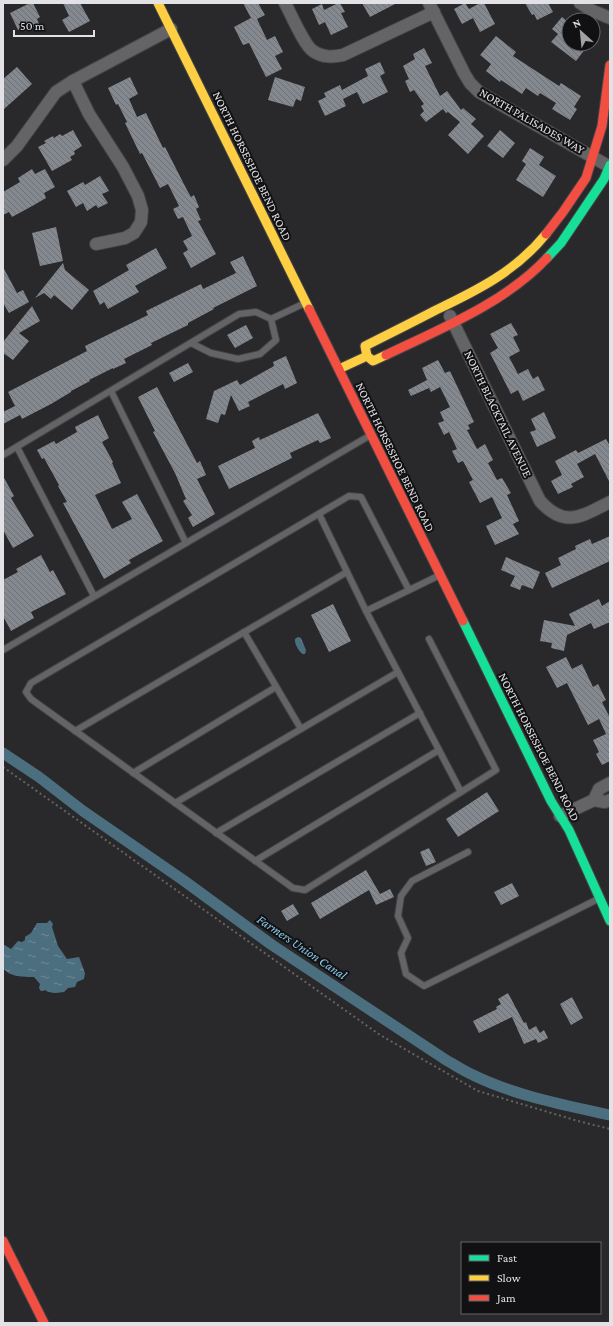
<svg xmlns="http://www.w3.org/2000/svg" width="613" height="1326" font-family="'Crimson Pro',serif">
  <style>
    .water { fill: url(#water-ripples) }
    .lines { fill: none; stroke-linecap: round; stroke-linejoin: round }
    .canal { stroke: #4c6f7f; stroke-width: 11 }
    .building { fill: url(#building-back-hatch) }
    .lane-casing { stroke: #444447; stroke-width: 8 }
    .street-casing { stroke: #444447; stroke-width: 14 }
    .fast-casing { stroke: #444447; stroke-width: 11 }
    .slow-casing { stroke: #444447; stroke-width: 11 }
    .jam-casing { stroke: #444447; stroke-width: 11 }
    .path { stroke: #636364; stroke-width: 2; stroke-dasharray: 2 3; stroke-linecap: butt }
    .lane { stroke: #646467; stroke-width: 6 }
    .street { stroke: #646467; stroke-width: 12 }
    .fast { stroke: #16e098; stroke-width: 9 }
    .slow { stroke: #ffcf43; stroke-width: 9 }
    .jam { stroke: #f24e42; stroke-width: 9 }
    .labels { text-anchor: middle; dominant-baseline: central; stroke-width: 4; stroke-linejoin: round; paint-order: stroke }
    .street-label { font-size: 12px; fill: #e2e2e6; stroke: #111113 }
    .water-label { font-size: 13px; font-style: italic; fill: #89cceb; stroke: #111113 }
  </style>
  <defs>
    <pattern id="water-ripples" width="26" height="14" patternUnits="userSpaceOnUse"><rect width="26" height="14" fill="#4c6f7f"/><path d="M2 4q2-2 4 0t4 0M15 11q2-2 4 0t4 0" fill="none" stroke="#6e8a97"/></pattern>
    <pattern id="building-back-hatch" width="6" height="6" patternUnits="userSpaceOnUse"><rect width="6" height="6" fill="#84888f"/><path d="M-1 5l2 2M0 0l6 6M5-1l2 2" fill="none" stroke="#6e7075"/></pattern>
  </defs>
  <rect width="100%" height="100%" fill="#29292c"/>
  <!-- water -->
  <g class="water">
    <path d="M298,637L301,638L306,650L305,654H303C299,652 294,643 295,639Z"/>
    <path d="M50,920L53,924L52,927L58,946L67,959L79,957L85,973L84,979L77,982L75,987L68,988L64,992C58,993 51,994 45,990L41,991L39,988L40,984L34,977C25,977 5,977 3,966C2,959 3,951 3,944L11,949L18,941L22,942L25,940V937L31,933L37,923H47Z"/>
  </g>
  <g class="lines">
    <!-- canal -->
    <path class="canal" d="M3,753L39,777L83,811L183,880L272,945L446,1060C455,1065 464,1071 473,1075C516,1096 564,1105 610,1115"/>
  </g>
  <!-- building -->
  <g class="building">
    <polygon points="30,3 33,3 40,17 37,19 39,24 30,29 27,25 18,30 10,13"/>
    <polygon points="63,3 80,3 90,21 69,32 62,20 69,16"/>
    <polygon points="243,3 258,3 265,15 257,19 267,40 275,36 283,52 275,56 282,69 266,77 249,43 243,45 234,27 251,18"/>
    <polygon points="338,3 340,3 345,12 341,13 348,27 331,35 325,22 319,25 312,9 322,4 324,10"/>
    <polygon points="362,3 397,3 370,17"/>
    <polygon points="465,3 469,9 480,3 484,3 495,24 480,32 473,18 462,24 454,9"/>
    <polygon points="525,3 548,3 553,12 537,20 534,14 532,15"/>
    <polygon points="562,17 569,23 569,44 589,44 576,61 551,42 558,34 552,29"/>
    <polygon points="496,36 516,52 513,56 559,86 561,83 581,96 574,107 577,109 570,120 552,109 556,103 540,93 538,96 526,88 522,94 501,80 500,82 486,71 491,64 480,55"/>
    <polygon points="424,48 432,63 425,66 440,96 447,91 461,110 463,108 476,119 471,124 484,136 468,154 448,135 460,122 448,112 446,113 443,109 426,122 420,115 424,111 421,106 424,104 414,90 410,92 405,81 409,79 403,66 415,59 413,54"/>
    <polygon points="380,62 385,73 380,76 388,92 363,104 357,92 343,99 346,106 325,116 318,101 326,97 324,93 340,85 342,90 368,76 365,69"/>
    <polygon points="17,67 32,84 3,110 3,79"/>
    <polygon points="130,77 138,94 129,99 137,117 146,113 163,148 165,147 187,190 191,197 194,195 199,207 196,209 201,220 198,221 216,254 191,268 183,253 188,250 183,241 192,236 183,217 178,219 173,209 179,206 168,184 160,188 142,153 140,154 125,123 127,122 118,104 116,105 108,88"/>
    <polygon points="275,77 305,87 301,101 296,99 293,107 268,100"/>
    <polygon points="73,130 82,146 74,151 75,154 70,157 72,160 52,171 38,147 46,143 44,141 53,136 54,138 60,134 62,136"/>
    <polygon points="500,130 515,143 503,158 487,146"/>
    <polygon points="530,148 544,157 539,165 556,176 543,197 516,180 526,164 522,161"/>
    <polygon points="32,169 35,174 45,169 55,187 44,193 46,198 34,205 12,217 9,212 3,215 3,192 20,182 18,178"/>
    <polygon points="100,176 109,191 102,194 108,203 98,208 96,205 87,211 83,203 76,207 67,191 83,182 85,185"/>
    <polygon points="56,227 63,261 40,266 32,233"/>
    <polygon points="156,248 167,268 135,286 139,292 108,309 104,302 100,305 93,291 129,270 126,265"/>
    <polygon points="243,256 257,286 213,308 214,309 188,323 188,325 151,343 152,345 124,359 126,363 113,369 113,368 89,380 90,381 71,391 71,392 51,404 22,419 20,415 3,424 3,412 15,406 8,392 87,351 85,346 148,315 146,311 201,284 203,289 236,273 230,262"/>
    <polygon points="63,263 65,270 89,290 72,310 54,295 51,299 44,293 35,298"/>
    <polygon points="3,267 17,293 23,290 29,302 9,313 3,303"/>
    <polygon points="32,306 40,321 19,333 29,341 13,360 3,353 3,342"/>
    <polygon points="511,323 518,335 513,337 520,351 509,357 518,374 528,369 533,379 538,376 545,390 523,401 518,390 511,394 490,353 498,348 490,334"/>
    <polygon points="246,325 253,338 235,348 227,335"/>
    <polygon points="286,356 297,383 285,389 283,384 248,402 250,406 239,411 231,395 225,415 221,414 218,423 206,419 214,391 237,380 240,385 274,366 273,362"/>
    <polygon points="438,360 445,373 450,371 474,422 468,425 470,429 467,430 477,449 485,444 493,460 488,463 497,480 502,478 511,493 507,495 519,521 513,524 519,534 495,545 486,526 502,518 492,497 480,503 469,482 473,480 463,461 458,463 452,451 457,449 449,432 444,435 438,423 444,421 440,412 450,407 440,387 431,392 429,388 411,396 408,390 427,380 422,368"/>
    <polygon points="188,363 193,372 174,382 169,373"/>
    <polygon points="157,387 197,463 200,461 206,475 197,479 215,514 193,527 188,518 192,515 183,501 186,499 175,473 153,432 155,431 138,397"/>
    <polygon points="544,412 556,438 537,447 530,432 536,430 531,419"/>
    <polygon points="318,413 331,438 320,443 318,440 290,453 292,458 229,489 218,466 255,448 252,441 259,437 260,440"/>
    <polygon points="98,415 109,438 102,442 113,462 112,463 121,483 95,495 112,529 132,519 122,502 137,494 163,541 129,560 131,563 104,579 63,503 67,502 58,486 59,485 44,458 42,459 37,450 54,441 56,444 77,432 75,427"/>
    <polygon points="606,439 610,446 610,483 595,454 577,464 584,477 571,484 573,487 558,494 551,481 562,475 555,461 576,450 578,453"/>
    <polygon points="3,476 14,496 11,498 34,536 13,548 3,530"/>
    <polygon points="610,536 610,561 552,588 545,573 561,565 558,558 576,549 575,546 590,539 592,544"/>
    <polygon points="41,555 50,572 53,570 66,594 31,612 34,618 11,631 3,616 3,580 18,572 16,569"/>
    <polygon points="506,557 540,572 533,589 522,585 520,590 510,586 515,576 501,570"/>
    <polygon points="599,599 602,606 610,601 610,622 594,629 591,623 567,635 564,651 551,648 552,643 540,641 544,620 575,626 569,614"/>
    <polygon points="333,604 351,641 329,652 311,615"/>
    <polygon points="566,657 572,669 582,664 593,687 598,684 606,700 602,702 610,718 610,761 602,765 596,754 599,752 593,740 606,734 599,719 588,725 567,683 557,688 546,667"/>
    <polygon points="487,792 499,811 458,837 446,819"/>
    <polygon points="429,848 436,862 426,866 420,852"/>
    <polygon points="366,870 380,894 390,889 394,897 376,905 369,890 320,919 311,903"/>
    <polygon points="512,883 519,896 501,905 494,892"/>
    <polygon points="293,904 299,914 287,921 281,911"/>
    <polygon points="508,993 524,1023 526,1022 529,1030 536,1026 540,1033 544,1030 548,1038 538,1043 536,1039 524,1044 512,1017 479,1033 473,1021 497,1009 496,1007 501,1004 498,999"/>
    <polygon points="572,997 583,1018 571,1025 560,1004"/>
  </g>
  <g class="lines">
    <defs>
      <g id="lane">
        <polyline points="191,343 211,353 238,359 260,354 276,340 271,319"/>
        <polyline points="111,391 186,543"/>
        <polyline points="17,447 94,596"/>
        <polyline points="3,455 239,314 256,312 271,319 305,303"/>
        <polyline points="319,514 366,611 438,576"/>
        <polyline points="409,590 361,497 349,496 31,683 26,692 31,699 293,888 305,890 496,770 429,639"/>
        <polyline points="366,611 461,792"/>
        <polyline points="244,632 301,729"/>
        <polyline points="3,650 369,436"/>
        <polyline points="75,731 347,572"/>
        <polyline points="133,773 276,687"/>
        <polyline points="175,803 398,672"/>
        <polyline points="216,833 420,713"/>
        <polyline points="468,852 412,881 401,896 398,916 408,938 401,953 406,974 424,986 598,899"/>
        <polyline points="255,861 439,750"/>
      </g>
      <g id="street">
        <path d="M285,3C291,14 304,45 313,51C323,58 333,57 343,55L434,12"/>
        <polyline points="429,3 464,73 470,83 479,92 610,167"/>
        <polyline points="580,3 593,11 610,18"/>
        <polyline points="73,81 89,114 123,167 138,196 142,210 141,222 134,233 125,238 96,244"/>
        <polyline points="3,160 17,146 56,92 73,81 171,29"/>
        <path d="M450,316L540,501C565,529 582,516 610,502"/>
        <polyline points="594,800 599,789 610,783"/>
        <polyline points="560,816 594,800 605,802 610,800"/>
      </g>
      <g id="fast">
        <polyline points="547,258 561,243 604,179 610,165"/>
        <polyline points="463,621 551,801 569,830 610,921"/>
      </g>
      <g id="slow">
        <polyline points="158,3 309,309"/>
        <path d="M386,355L373,361L367,356L365,346C389,334 413,322 436,310C478,290 516,271 546,234"/>
        <polyline points="339,369 367,356"/>
      </g>
      <g id="jam">
        <polyline points="546,234 563,212 586,178 602,126 610,65"/>
        <polyline points="309,309 463,621"/>
        <path d="M386,355C440,329 505,303 547,258"/>
        <polyline points="3,1241 44,1323"/>
      </g>
    </defs>
    <!-- lane casing -->
    <use href="#lane" class="lane-casing"/>
    <!-- street casing -->
    <use href="#street" class="street-casing"/>
    <!-- fast casing -->
    <use href="#fast" class="fast-casing"/>
    <!-- slow casing -->
    <use href="#slow" class="slow-casing"/>
    <!-- jam casing -->
    <use href="#jam" class="jam-casing"/>
    <!-- path -->
    <polyline class="path" points="3,767 380,1035 478,1091 578,1121 610,1129"/>
    <!-- lane -->
    <use href="#lane" class="lane"/>
    <!-- street -->
    <use href="#street" class="street"/>
    <!-- fast -->
    <use href="#fast" class="fast"/>
    <!-- slow -->
    <use href="#slow" class="slow"/>
    <!-- jam -->
    <use href="#jam" class="jam"/>
  </g>
  <g class="labels">
    <!-- street labels -->
    <g class="street-label">
      <text transform="translate(532 121) rotate(30)">NORTH PALISADES WAY</text>
      <text transform="translate(252 166) rotate(64)">NORTH HORSESHOE BEND ROAD</text>
      <text transform="translate(498 414) rotate(64)">NORTH BLACKTAIL AVENUE</text>
      <text transform="translate(395 457) rotate(64)">NORTH HORSESHOE BEND ROAD</text>
      <text transform="translate(539 747) rotate(63)">NORTH HORSESHOE BEND ROAD</text>
    </g>
    <!-- water labels -->
    <g class="water-label">
      <text transform="translate(302 947) rotate(34)">Farmers Union Canal</text>
    </g>
  </g>
  <!-- border -->
  <rect width="613" height="1326" fill="none" stroke="#e2e2e6" stroke-width="8"/>
  <!-- legend -->
  <rect x="461" y="1242" width="140" height="72" fill="#111113" stroke="#656567"/>
  <rect x="469" y="1255" width="20" height="6" fill="#16e098" stroke="#656567"/>
  <text x="497" y="1262" font-size="12" fill="#e2e2e6">Fast</text>
  <rect x="469" y="1275" width="20" height="6" fill="#ffcf43" stroke="#656567"/>
  <text x="497" y="1282" font-size="12" fill="#e2e2e6">Slow</text>
  <rect x="469" y="1295" width="20" height="6" fill="#f24e42" stroke="#656567"/>
  <text x="497" y="1302" font-size="12" fill="#e2e2e6">Jam</text>
  <!-- north arrow -->
  <g transform="translate(581 32) rotate(333)"><circle r="19" fill="#111113" stroke="#656567"/>
  <path d="M0-3L7 15L0 10L-7 15Z" fill="#a1a1a5"/>
  <text y="-6" font-size="11" font-weight="bold" text-anchor="middle" fill="#e2e2e6">N</text>
  </g>
  <!-- scale -->
  <path d="M14 30v6h80v-6" fill="none" stroke="#e2e2e6" stroke-width="2"/>
  <text x="20" y="30" font-size="12" fill="#e2e2e6" stroke="#111113" stroke-width="3" paint-order="stroke">50 m</text>
</svg>
